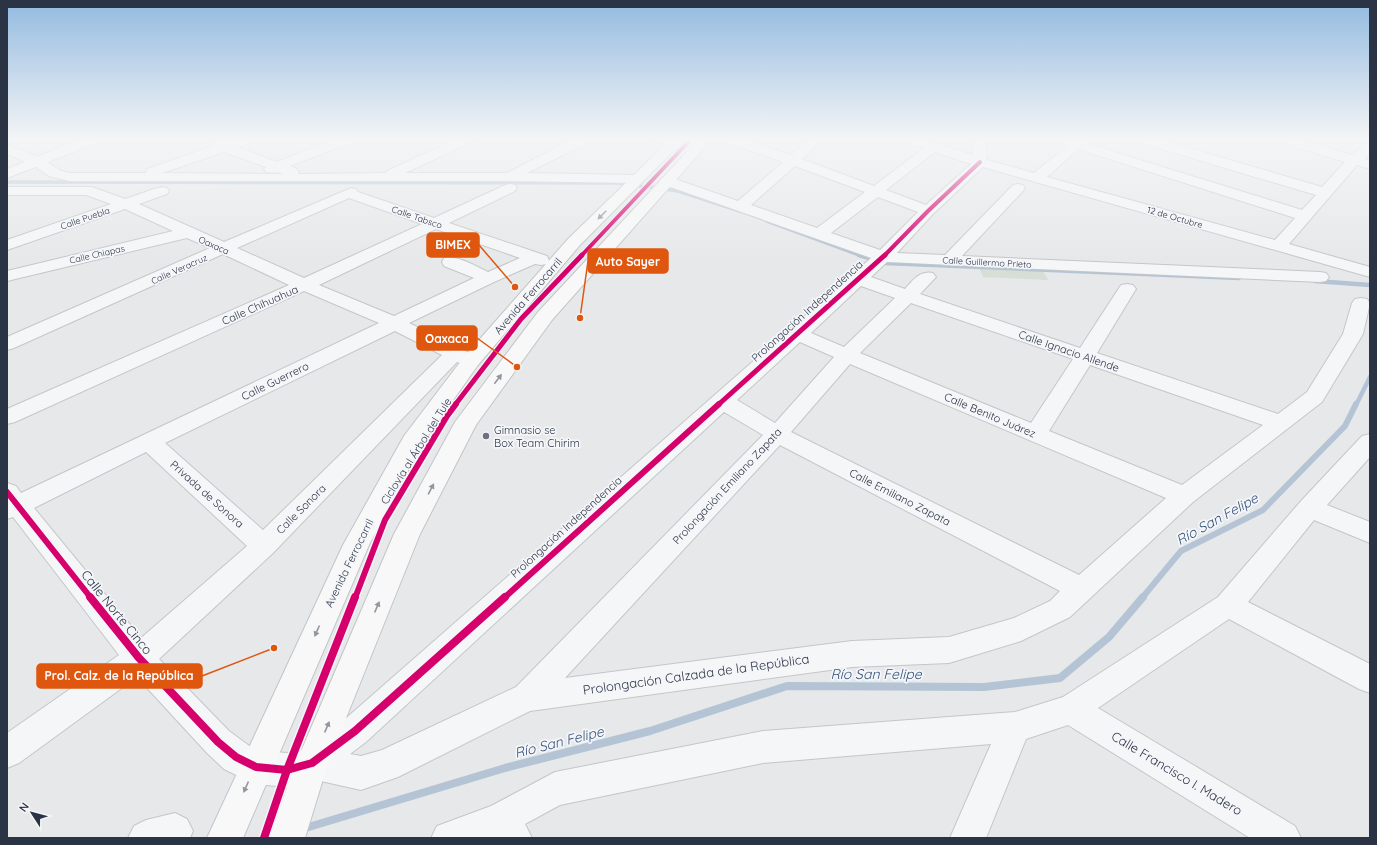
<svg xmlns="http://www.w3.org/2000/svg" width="1377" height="845" font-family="Quicksand,sans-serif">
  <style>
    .green { fill: #d6ded6 }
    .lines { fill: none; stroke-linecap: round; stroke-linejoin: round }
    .stream-far3 { stroke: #b4c4d5; stroke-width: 3.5 }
    .stream-far2 { stroke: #b4c4d5; stroke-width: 4.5 }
    .stream-far1 { stroke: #b4c4d5; stroke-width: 6 }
    .stream { stroke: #b4c4d5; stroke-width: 8 }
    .minor-casing { stroke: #c4c6c8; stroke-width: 2 }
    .major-casing { stroke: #c2c5c8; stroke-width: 2 }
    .minor { fill: #f5f6f7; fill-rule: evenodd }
    .major { fill: #f8f8f8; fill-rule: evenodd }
    .cycleway-far3-casing { stroke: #f4f6f9; stroke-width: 5.5 }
    .cycleway-far2-casing { stroke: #f4f6f9; stroke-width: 7 }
    .cycleway-far1-casing { stroke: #f4f6f9; stroke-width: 9 }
    .cycleway-casing { stroke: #f4f6f9; stroke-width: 11 }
    .cycleway-far3 { stroke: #d6006c; stroke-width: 4 }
    .cycleway-far2 { stroke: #d6006c; stroke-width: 5 }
    .cycleway-far1 { stroke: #d6006c; stroke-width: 6 }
    .cycleway { stroke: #d6006c; stroke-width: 8 }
    .oneway { fill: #92969e }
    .poi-dot { fill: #6c737f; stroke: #f4f6f9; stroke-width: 1.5 }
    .labels { text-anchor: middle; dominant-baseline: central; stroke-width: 3.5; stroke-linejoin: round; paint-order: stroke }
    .far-street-label { font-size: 9px; fill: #2b3445; stroke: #f4f6f9 }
    .street-label { font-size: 11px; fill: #2b3445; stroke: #f4f6f9 }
    .poi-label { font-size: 11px; fill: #2b3445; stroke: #f4f6f9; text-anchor: start }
    .near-street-label { font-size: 13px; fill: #2b3445; stroke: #f4f6f9 }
    .near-water-label { font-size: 14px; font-style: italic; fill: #34527a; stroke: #f4f6f9 }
    .leader { fill: none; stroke: #df570f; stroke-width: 1.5 }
    .callout-dot { fill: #df570f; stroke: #f4f6f9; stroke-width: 1.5 }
    .callout { fill: #df570f; stroke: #df570f; stroke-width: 1.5 }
    .callout-label { font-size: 12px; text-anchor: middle; font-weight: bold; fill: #fff }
  </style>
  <rect width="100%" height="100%" fill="#e6e8ea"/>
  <!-- green -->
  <polygon class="green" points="977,263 1040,266 1048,280 983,277"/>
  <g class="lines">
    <!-- stream-far3 -->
    <g class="stream-far3">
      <polyline points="7,182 617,183 641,186"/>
      <polyline points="650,187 678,191 740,211"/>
      <polyline points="767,221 862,256"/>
    </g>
    <!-- stream-far2 -->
    <g class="stream-far2">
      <polyline points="859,255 886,263 1239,278"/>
      <polyline points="1315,281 1370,285"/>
      <polyline points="1356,405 1370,377"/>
    </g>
    <!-- stream-far1 -->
    <polyline class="stream-far1" points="1142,598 1181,551 1263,510 1345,426 1356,404"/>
    <!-- stream -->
    <polyline class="stream" points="302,829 505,768 650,731 787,686 984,687 1060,678 1109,637 1143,597"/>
    <defs>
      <g id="minor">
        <path d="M234,139H254L253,142L237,147L277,162L335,139H354L353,142L290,166L297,169L299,172L298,174L386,173L387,171L456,139H473L472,142L405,173H507L573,139H590L589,142L527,173L637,175L642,176L644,179L642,182L637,183L509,181H69L49,176L33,165L7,154V145L43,159L59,170L69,173H146L147,169L213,146L212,145L214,142C222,140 226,142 234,139ZM224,152L266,167L264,169L266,172C273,174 277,171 283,174L162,173Z"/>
        <path d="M655,139C663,139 675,137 681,144L679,147L674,148L656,142Z"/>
        <path d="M724,139H744L791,155L809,139H823L802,159L874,186L924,148L902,142L901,139H922L973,155V139H985L987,160L1034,173L1067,146L1054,142L1053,139H1088L1085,143L1302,210L1316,195L1138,142L1137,139H1158L1322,187L1345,162L1279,142L1278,139H1299L1352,155L1365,144L1370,143V154L1364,159L1370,161V167L1367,168L1357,165L1289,244L1370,267V277L983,167L933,214L897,253L945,255L1013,185L1018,184L1023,185L1025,188L1023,191L962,256L1320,272L1326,273L1329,277L1326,281L1320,282L887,262L871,277L905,289C913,280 920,270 933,273L936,277L920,294L1080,348L1121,285L1127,284L1133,285L1136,289L1097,353L1278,414L1307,392L1343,334L1352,303L1355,299L1361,298L1367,299L1370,303L1363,334L1322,402L1193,502L1070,617L1021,641L949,663L852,667L530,711L398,777L361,790L312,779L287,787L256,784L244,779L224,769L207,753L137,677L19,763L7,768V733L119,655L13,517L7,519V483L16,486L21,493L379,323L304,291L15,422L7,424V409L289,285L223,254L14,348L7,350V337L210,248L187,238L7,281V271L173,231L125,209L7,250V240L111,204L86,195H7V187H92L125,199L157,188L162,187L167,188L169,191L167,194L139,204L224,242L351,188L356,189L358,192L434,218L505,185L510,184L515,185L517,188L515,191L449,223L547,256L549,260L547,264L541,265L535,264L494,282L409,323L473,355L476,359L473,363L466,365L457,362L273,553L159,659L229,731L248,745L258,751L287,753L304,749L344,720L871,258L662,184L660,181L662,178L667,177L672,178L738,201L783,162L725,142ZM1078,149L1295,218L1275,240L1047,177ZM935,152L971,164L926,205L886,190ZM795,166L865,192L817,228L751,205ZM878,197L918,212L880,250L831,233ZM349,198L422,224L304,278L237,248ZM436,229L520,258L488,272C475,266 458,255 444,258L442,262L444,266L474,278L394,316L319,285ZM861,286L895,298L844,347L811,333ZM911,303L1073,359L1031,423L860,353ZM395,331L442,355L263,530L165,443ZM800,342L834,357L775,423L737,400ZM850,364L1166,498L1079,575L791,432ZM1090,365L1263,425L1182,485L1049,431ZM724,412L763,435L516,687L382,750L361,756L350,754L366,742ZM780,445L1060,591L1050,601L1014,618L949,637L852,641L565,678ZM146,452L247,546L141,638L34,508Z"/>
        <polygon points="1370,434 1370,457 1327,505 1370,522 1370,543 1314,520 1248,602 1370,664 1370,693 1359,689 1229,619 1098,708 1295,826 1301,838 1250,838 1068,725 1026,739 986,838 950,838 991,744 763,763 560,805 525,824 532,838 431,838 437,826 491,806 555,772 763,731 1015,712 1063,697 1218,597 1301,501 1362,436"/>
        <polygon points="175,813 187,819 193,831 190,838 128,838 134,826 146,820"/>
      </g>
      <g id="major">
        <polygon points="81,139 100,139 99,142 7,178 7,169"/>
        <polygon points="671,139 685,139 580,245 478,365 422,444 369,545 243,838 207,838 343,545 404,436 464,357 568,239"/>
        <polygon points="699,139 712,139 552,320 476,425 420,534 328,763 305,838 269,838 296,763 394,534 455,422 538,312"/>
      </g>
    </defs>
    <!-- minor casing -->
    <use href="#minor" class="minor-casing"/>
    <!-- major casing -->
    <use href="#major" class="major-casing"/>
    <!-- minor -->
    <use href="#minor" class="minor"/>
    <!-- major -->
    <use href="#major" class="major"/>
    <defs>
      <g id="cycleway-far3">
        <polyline points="581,256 691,139"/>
        <polyline points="884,256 928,211 980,162"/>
      </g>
      <g id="cycleway-far2">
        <polyline points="455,405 521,319 582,255"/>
        <polyline points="718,405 885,255"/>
      </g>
      <g id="cycleway-far1">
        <polyline points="7,492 91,598"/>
        <polyline points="355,598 385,520 447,416 456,404"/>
        <polyline points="504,598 719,404"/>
      </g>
      <g id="cycleway">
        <polyline points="90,597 139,658 218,742 236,757 256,767 287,770 312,763 355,731 505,597"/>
        <polyline points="264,838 287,770 355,597"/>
      </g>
    </defs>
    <!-- cycleway-far3 casing -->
    <use href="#cycleway-far3" class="cycleway-far3-casing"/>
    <!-- cycleway-far2 casing -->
    <use href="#cycleway-far2" class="cycleway-far2-casing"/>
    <!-- cycleway-far1 casing -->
    <use href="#cycleway-far1" class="cycleway-far1-casing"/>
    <!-- cycleway casing -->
    <use href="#cycleway" class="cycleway-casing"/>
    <!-- cycleway-far3 -->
    <use href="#cycleway-far3" class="cycleway-far3"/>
    <!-- cycleway-far2 -->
    <use href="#cycleway-far2" class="cycleway-far2"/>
    <!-- cycleway-far1 -->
    <use href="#cycleway-far1" class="cycleway-far1"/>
    <!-- cycleway -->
    <use href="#cycleway" class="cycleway"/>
  </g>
  <!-- one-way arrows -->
  <defs><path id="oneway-solid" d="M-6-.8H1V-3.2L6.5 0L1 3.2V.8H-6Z"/></defs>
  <g class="oneway">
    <use href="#oneway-solid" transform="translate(602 215) rotate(135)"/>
    <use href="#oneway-solid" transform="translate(498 379) rotate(-53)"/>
    <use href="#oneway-solid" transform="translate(431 489) rotate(-62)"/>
    <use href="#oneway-solid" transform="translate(377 607) rotate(-67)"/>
    <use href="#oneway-solid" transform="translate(317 631) rotate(114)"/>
    <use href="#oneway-solid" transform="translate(327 727) rotate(-67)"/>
    <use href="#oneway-solid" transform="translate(246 787) rotate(114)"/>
  </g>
  <!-- sky -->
  <linearGradient id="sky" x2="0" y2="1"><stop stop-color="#93bae0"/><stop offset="0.54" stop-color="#f4f5f6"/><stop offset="1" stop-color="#f4f5f6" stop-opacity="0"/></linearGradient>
  <rect width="1377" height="258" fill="url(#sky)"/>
  <!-- markers -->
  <circle class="poi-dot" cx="486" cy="436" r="4"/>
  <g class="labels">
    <!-- far-street labels -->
    <g class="far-street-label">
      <text transform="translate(417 217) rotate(19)">Calle Tabsco</text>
      <text transform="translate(1175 217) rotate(16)">12 de Octubre</text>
      <text transform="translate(85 218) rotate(-19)">Calle Puebla</text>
      <text transform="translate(214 245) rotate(24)">Oaxaca</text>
      <text transform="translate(97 254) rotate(-13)">Calle Chiapas</text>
      <text transform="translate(987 262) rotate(3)">Calle Guillermo Prieto</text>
      <text transform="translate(179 269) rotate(-24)">Calle Veracruz</text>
    </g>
    <!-- street labels -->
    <g class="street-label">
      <text transform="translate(528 296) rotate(-49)">Avenida Ferrocarril</text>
      <text transform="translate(260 305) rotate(-24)">Calle Chihuahua</text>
      <text transform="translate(807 311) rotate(-42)">Prolongación Independencia</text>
      <text transform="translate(1069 351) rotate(19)">Calle Ignacio Allende</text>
      <text transform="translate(275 381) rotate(-26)">Calle Guerrero</text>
      <text transform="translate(990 415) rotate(23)">Calle Benito Juárez</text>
      <text transform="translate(416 451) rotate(-58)">Ciclovía al Árbol del Tule</text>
      <text transform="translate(727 486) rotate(-47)">Prolongación Emiliano Zapata</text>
      <text transform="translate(207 494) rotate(42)">Privada de Sonora</text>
      <text transform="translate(900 497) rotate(27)">Calle Emiliano Zapata</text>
      <text transform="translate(301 509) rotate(-45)">Calle Sonora</text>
      <text transform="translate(566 527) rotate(-42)">Prolongación Independencia</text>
      <text transform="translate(349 563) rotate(-64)">Avenida Ferrocarril</text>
    </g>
    <!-- poi labels -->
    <g class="poi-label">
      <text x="494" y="430">Gimnasio se<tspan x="494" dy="13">Box Team Chirim</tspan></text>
    </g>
    <!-- near-street labels -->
    <g class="near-street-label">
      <text transform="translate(117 612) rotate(51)">Calle Norte Cinco</text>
      <text transform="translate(696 674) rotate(-8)">Prolongación Calzada de la República</text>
      <text transform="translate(1177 773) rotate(31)">Calle Francisco I. Madero</text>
    </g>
    <!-- near-water labels -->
    <g class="near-water-label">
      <text transform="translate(1217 519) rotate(-29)">Río San Felipe</text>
      <text x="876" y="674">Río San Felipe</text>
      <text transform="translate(559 742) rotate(-14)">Río San Felipe</text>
    </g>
  </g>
  <!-- callouts -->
  <path class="leader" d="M515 287L479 245M580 318L588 261M517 367L477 338M274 648L202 676"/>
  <g class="callout-dot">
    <circle cx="515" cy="287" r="4"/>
    <circle cx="580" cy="318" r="4"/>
    <circle cx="517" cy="367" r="4"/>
    <circle cx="274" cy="648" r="4"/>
  </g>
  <g class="callout">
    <rect x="427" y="233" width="52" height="24" rx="4"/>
    <rect x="588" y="249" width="80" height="24" rx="4"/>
    <rect x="417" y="326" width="60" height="24" rx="4"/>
    <rect x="37" y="664" width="165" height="24" rx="4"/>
  </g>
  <g class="callout-label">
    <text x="453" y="249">BIMEX</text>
    <text x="628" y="266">Auto Sayer</text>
    <text x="447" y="343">Oaxaca</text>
    <text x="119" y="680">Prol. Calz. de la República</text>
  </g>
  <!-- border -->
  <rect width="1377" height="845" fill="none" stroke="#2b3445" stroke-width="16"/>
  <!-- north arrow -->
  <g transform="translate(32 813) rotate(306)" stroke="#f4f6f9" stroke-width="3" paint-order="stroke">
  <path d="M0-3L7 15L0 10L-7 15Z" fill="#2b3445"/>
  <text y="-6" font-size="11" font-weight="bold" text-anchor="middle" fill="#2b3445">N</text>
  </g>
</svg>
